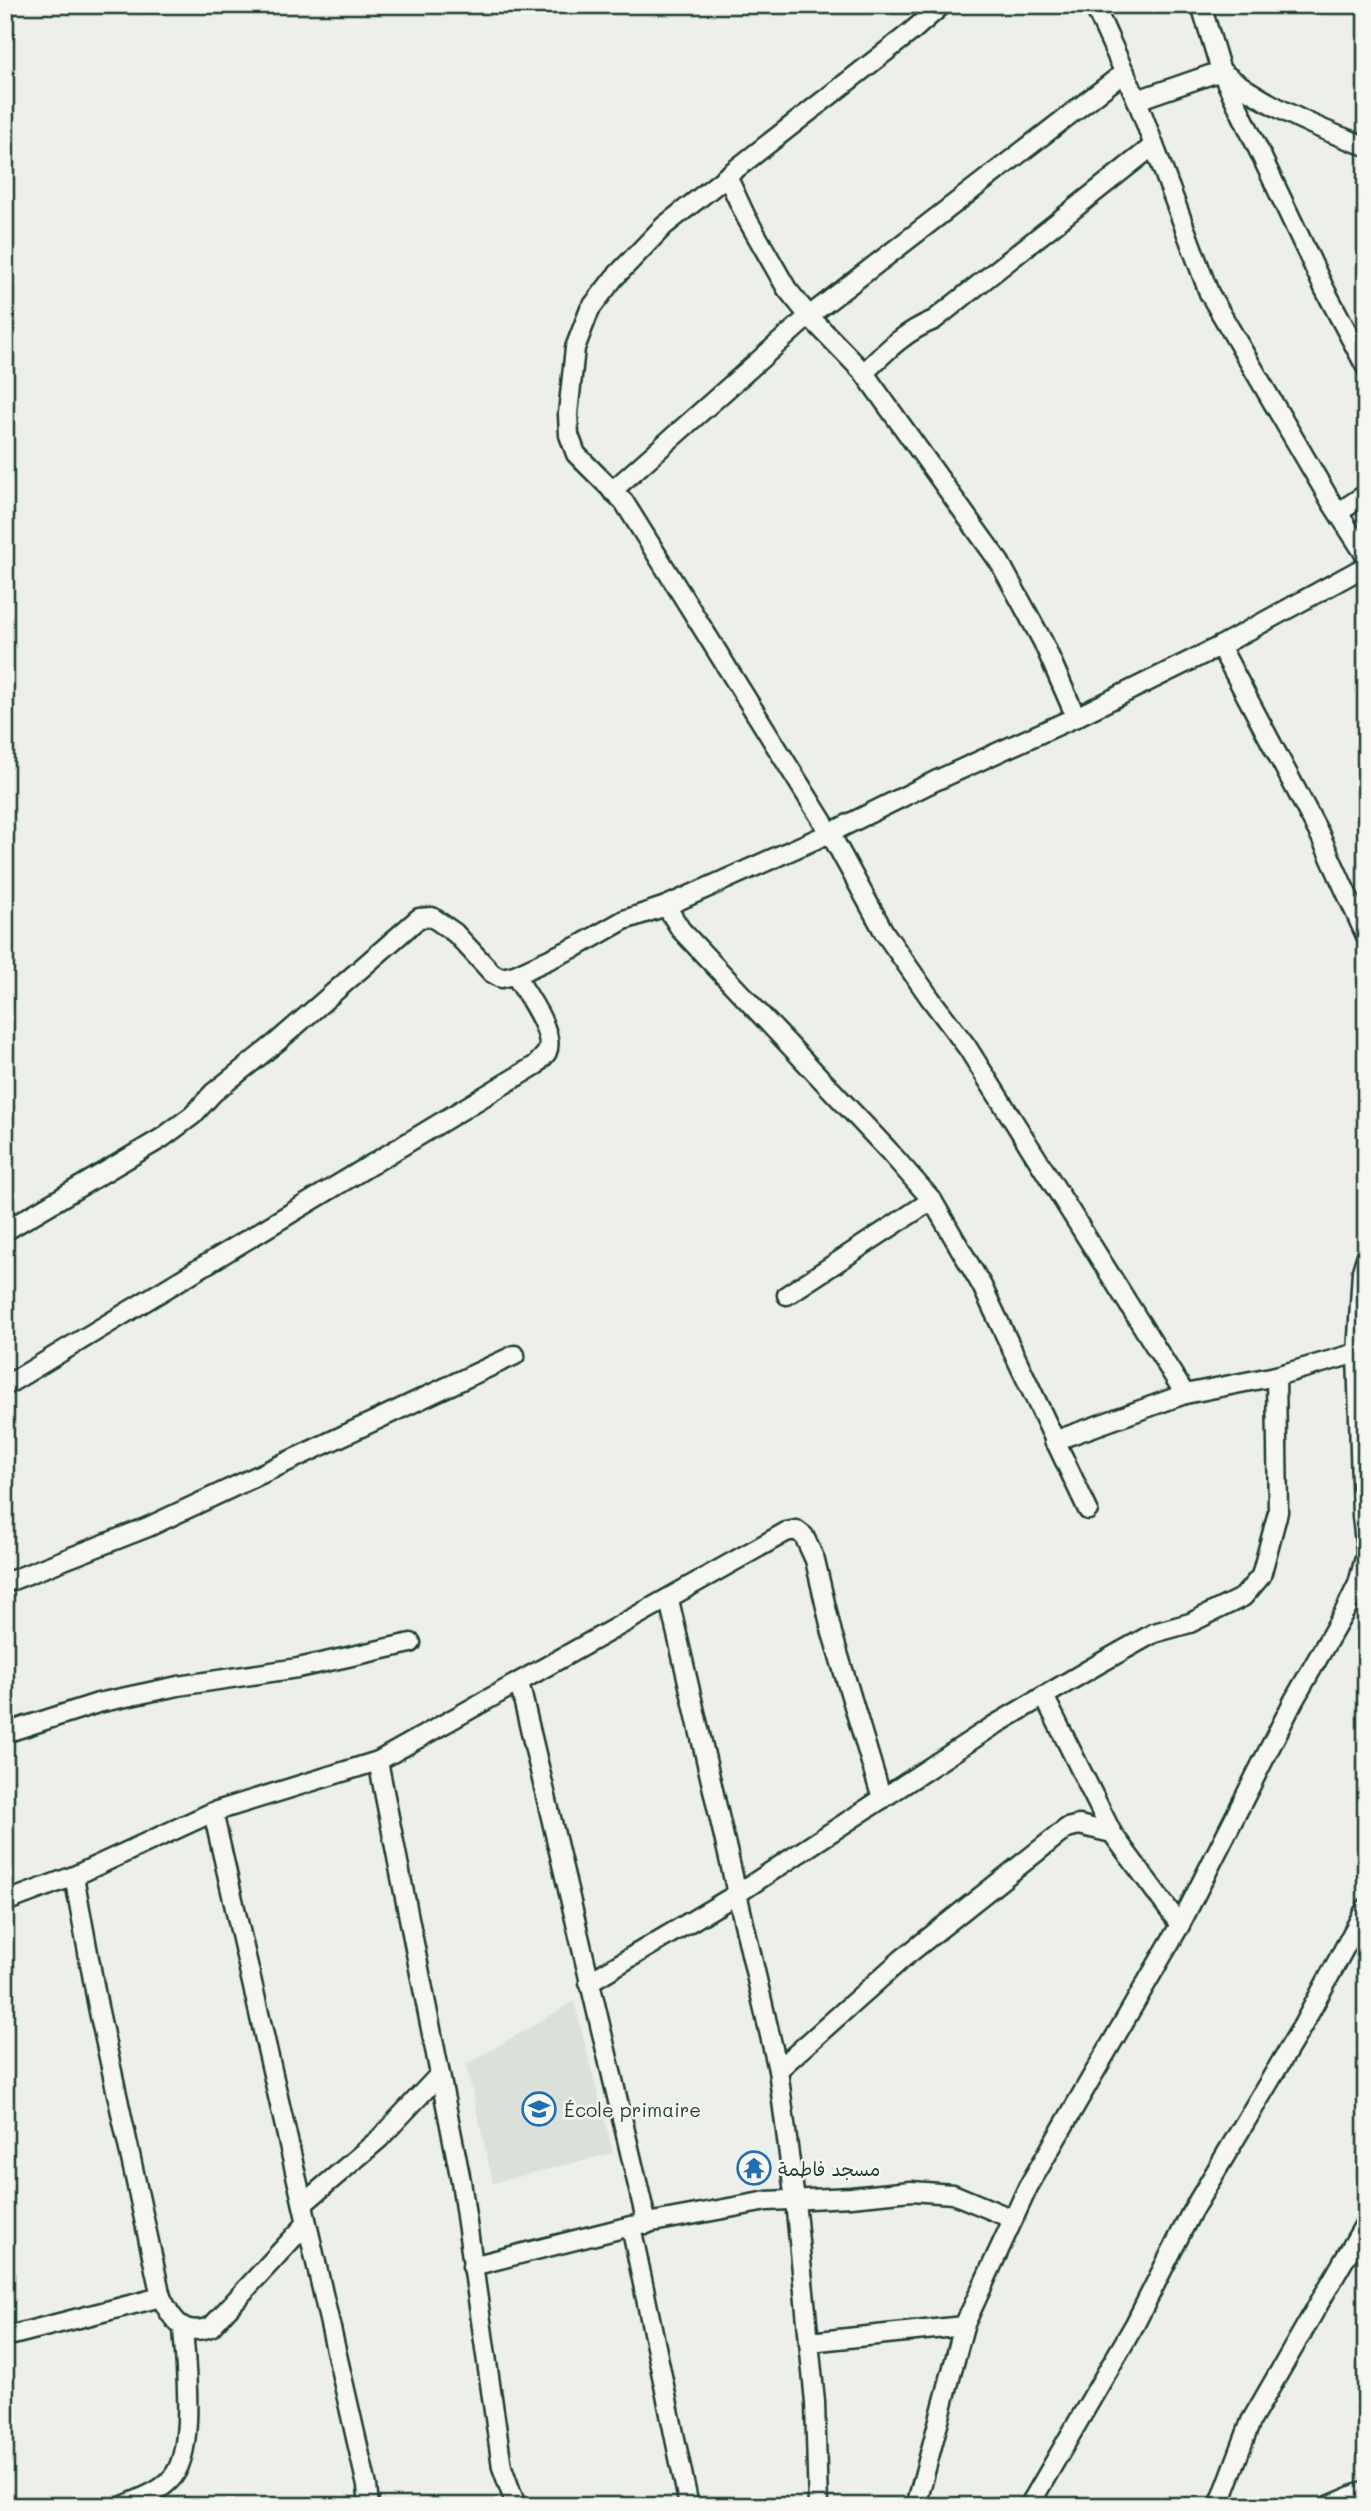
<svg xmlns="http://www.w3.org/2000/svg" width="1371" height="2511" font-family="Mali,'Playpen Sans Arabic',sans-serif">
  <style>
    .built { fill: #dce0db }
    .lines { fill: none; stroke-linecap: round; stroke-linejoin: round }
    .minor-casing { stroke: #1f3d34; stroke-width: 23 }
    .minor { stroke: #f6f6f2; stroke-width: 18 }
    .labels { text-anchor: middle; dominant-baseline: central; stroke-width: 5; stroke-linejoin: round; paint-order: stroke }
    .poi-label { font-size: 19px; fill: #1f3d34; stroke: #f6f6f2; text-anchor: start }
  </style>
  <rect width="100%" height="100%" fill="#edefea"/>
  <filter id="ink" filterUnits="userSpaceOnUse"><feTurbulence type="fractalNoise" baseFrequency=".0143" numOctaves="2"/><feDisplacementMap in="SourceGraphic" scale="14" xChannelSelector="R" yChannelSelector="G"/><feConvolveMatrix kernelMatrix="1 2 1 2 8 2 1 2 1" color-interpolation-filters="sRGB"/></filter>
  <g filter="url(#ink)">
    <!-- built -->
    <polygon class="built" points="574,2001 613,2153 493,2183 466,2065"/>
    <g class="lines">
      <defs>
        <g id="minor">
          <polyline points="942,5 911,32 727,176 746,217 787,289 809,316 864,373 1000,563 1043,642 1076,717"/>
          <polyline points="1094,5 1137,100 1209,293 1331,502 1366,556"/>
          <polyline points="1201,5 1221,71 1324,288 1366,367"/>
          <path d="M1137,100L1221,71C1263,104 1315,128 1366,146"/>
          <polyline points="727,176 664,226 614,278 590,309 575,348 568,414 569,435 576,454 624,502 830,833 884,932 930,998 967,1047 1185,1394"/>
          <path d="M864,373C886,351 904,332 934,320L1153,146"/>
          <polyline points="612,491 809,316 1125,72"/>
          <polyline points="1339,512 1366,494"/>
          <polyline points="1220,646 1320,835 1366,936"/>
          <polyline points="666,906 681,930 888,1150 932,1200 982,1286 1088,1510"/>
          <polyline points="5,1231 162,1138 193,1115 213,1093 277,1042 419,918 432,917 455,933 492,973 501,978 515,975 580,945 624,920 666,906 830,833 935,781 1076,717 1220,646 1366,566"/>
          <polyline points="787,1295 932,1200"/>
          <polyline points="1357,1353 1362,1516 1366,1551"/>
          <path d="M5,1386L536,1065C539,1061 545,1056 547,1052C556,1033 525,992 515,975"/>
          <polyline points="1054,1441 1185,1394 1276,1376 1357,1353 1362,1271 1366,1258"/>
          <polyline points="5,1583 148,1527 515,1355"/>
          <polyline points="669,1600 778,2070 795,2201 815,2402 818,2506"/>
          <polyline points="519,1682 647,2224"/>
          <polyline points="1044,1696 1112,1833"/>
          <polyline points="5,1733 98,1703 178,1686 298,1668 411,1643"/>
          <polyline points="378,1761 461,2181 502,2467 516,2506"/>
          <polyline points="213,1812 367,2486 369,2506"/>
          <path d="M74,1876L98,2007L161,2297C172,2320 183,2337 211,2327L306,2224"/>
          <polyline points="5,1902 74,1876 213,1812 378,1761 786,1532 796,1530 804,1536 815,1560 832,1633 882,1799"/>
          <polyline points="589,1982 737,1894 993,1726 1095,1666 1154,1633 1190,1623 1243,1597 1261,1576 1278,1512 1276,1376"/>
          <polyline points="778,2070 902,1959 1067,1828 1079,1825 1112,1833 1180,1925"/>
          <polyline points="303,2204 379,2139 440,2074"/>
          <polyline points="631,2226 689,2506"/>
          <polyline points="472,2266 631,2226 767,2201 851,2197 911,2191 953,2194 1013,2219"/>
          <polyline points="964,2326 1028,2187 1180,1925 1294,1700 1346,1609 1358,1584 1366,1554"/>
          <polyline points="5,2337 161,2297"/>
          <polyline points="809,2342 964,2326 916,2506"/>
          <path d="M123,2506C139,2499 158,2493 170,2480C197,2454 185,2362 183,2327"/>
          <polyline points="1029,2506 1135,2324 1191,2213 1303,2025 1366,1908"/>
          <polyline points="1219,2506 1251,2421 1366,2222"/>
          <polyline points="1328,2506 1366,2490"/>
        </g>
      </defs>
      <!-- minor casing -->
      <use href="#minor" class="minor-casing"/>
      <!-- minor -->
      <use href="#minor" class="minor"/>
    </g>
  </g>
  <!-- icons -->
  <defs>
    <symbol id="school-ring" viewBox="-11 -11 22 22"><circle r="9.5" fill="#f6f6f2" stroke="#1f6fb2" stroke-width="1.5"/><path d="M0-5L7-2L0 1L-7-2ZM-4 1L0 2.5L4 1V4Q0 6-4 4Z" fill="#1f6fb2"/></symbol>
    <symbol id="temple-ring" viewBox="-11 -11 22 22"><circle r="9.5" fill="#f6f6f2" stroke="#1f6fb2" stroke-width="1.5"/><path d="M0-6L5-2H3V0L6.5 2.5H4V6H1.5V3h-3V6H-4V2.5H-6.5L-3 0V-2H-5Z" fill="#1f6fb2"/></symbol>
  </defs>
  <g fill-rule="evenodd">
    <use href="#school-ring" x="520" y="2090" width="38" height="38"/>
    <use href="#temple-ring" x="735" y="2149" width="38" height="38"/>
  </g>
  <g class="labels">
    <!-- poi labels -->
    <g class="poi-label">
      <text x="564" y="2109">École primaire</text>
      <text x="778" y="2168">مسجد فاطمة</text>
    </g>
  </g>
  <!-- margin -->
  <rect width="1371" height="2511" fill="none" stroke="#f6f6f2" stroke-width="28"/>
  <rect x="14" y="14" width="1343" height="2483" fill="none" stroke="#1f3d34" stroke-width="2.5" filter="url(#ink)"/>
</svg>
